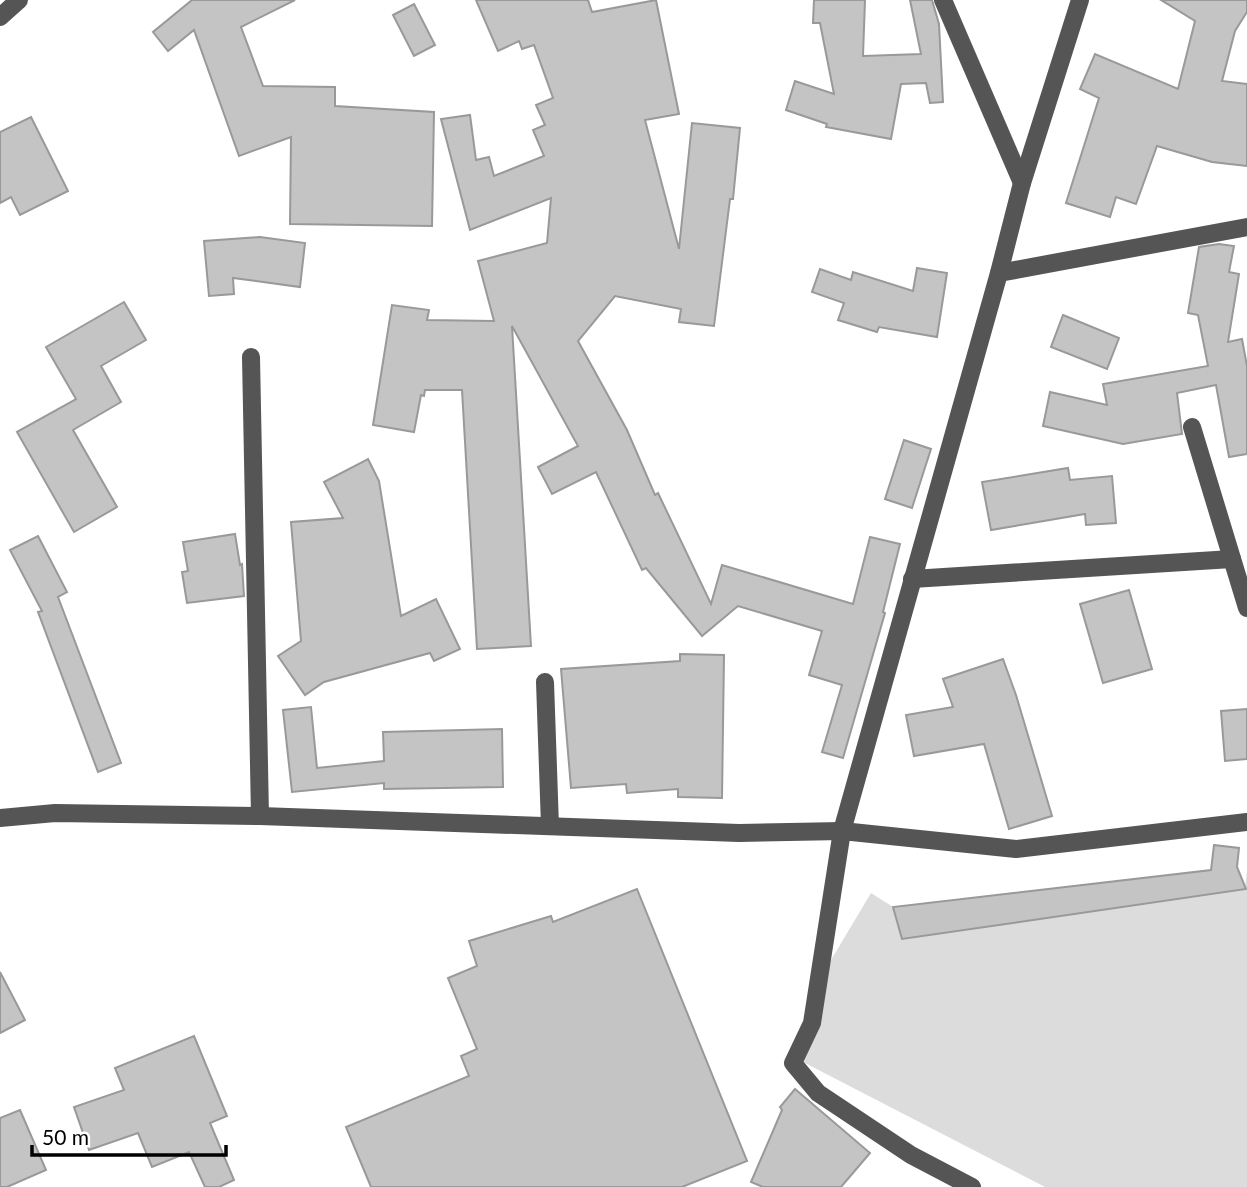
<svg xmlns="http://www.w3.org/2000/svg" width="1247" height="1187" font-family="Lato,sans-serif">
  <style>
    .green { fill: #dcdcdc }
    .building { fill: #c4c4c4; stroke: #999; stroke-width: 2 }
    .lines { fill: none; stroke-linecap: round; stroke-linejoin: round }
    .minor { stroke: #555; stroke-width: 18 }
  </style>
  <rect width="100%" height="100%" fill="#fff"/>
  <!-- green -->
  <polygon class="green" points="1247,870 1247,1187 1045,1187 803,1062 831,960 871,893 893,907 903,939 1245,889"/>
  <!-- building -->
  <g class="building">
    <polygon points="192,0 295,0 241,27 263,86 335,87 335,106 434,112 432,226 290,224 291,137 239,156 194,30 168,51 153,32"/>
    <polygon points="476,0 588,0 592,12 656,0 679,114 645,120 679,249 692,123 740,128 733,199 730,199 714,326 679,322 681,309 615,296 578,341 627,430 655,495 658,493 711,604 722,565 853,604 870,537 900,544 883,612 885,613 843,758 822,752 842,685 809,675 822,631 738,606 702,636 646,568 642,570 596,472 552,494 538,467 578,446 512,326 531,646 477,649 462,390 425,390 424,396 421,395 414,432 373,425 392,305 429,310 427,320 494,321 478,261 547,243 551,198 470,230 441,119 470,115 476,160 489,157 494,176 544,156 533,130 545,125 536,105 553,98 534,45 522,49 519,41 498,51"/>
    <polygon points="814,0 865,0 863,56 921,54 910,0 932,0 939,24 943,102 930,103 926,83 901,84 891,139 826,127 827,124 786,110 795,81 834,94 820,23 813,23"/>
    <polygon points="1161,0 1247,0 1247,12 1235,31 1222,81 1247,84 1247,166 1212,162 1157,146 1136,204 1116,197 1110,217 1066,203 1099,98 1080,89 1095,54 1178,89 1195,21"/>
    <polygon points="414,4 435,45 414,56 393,15"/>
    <polygon points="31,117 68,191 20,215 11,197 0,203 0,132"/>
    <polygon points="260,237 305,243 300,287 233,278 234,294 209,296 204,241"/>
    <polygon points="1219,244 1234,246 1229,272 1239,274 1228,342 1242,339 1247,366 1247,454 1229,457 1216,385 1177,393 1182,434 1123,444 1043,426 1050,392 1107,405 1103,384 1208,366 1198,315 1188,313 1199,247"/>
    <polygon points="917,268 947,273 937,337 879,327 877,332 838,320 844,303 812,292 820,269 851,280 853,272 913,291"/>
    <polygon points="124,302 146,340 101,366 121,402 73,430 117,507 74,532 17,432 76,399 46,347"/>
    <polygon points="1063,315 1119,338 1107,369 1051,347"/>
    <polygon points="904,440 931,449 912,508 885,499"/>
    <polygon points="368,459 379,481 401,616 436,599 460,649 434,661 430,653 324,682 305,695 278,656 301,641 291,522 343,518 324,482"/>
    <polygon points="1068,468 1070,480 1112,476 1116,523 1086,525 1085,514 991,530 982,482"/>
    <polygon points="235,534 240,565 242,564 244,596 187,603 182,572 188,571 183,542"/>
    <polygon points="38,536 67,592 58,597 121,763 98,772 38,612 42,611 10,550"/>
    <polygon points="1129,590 1152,669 1103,683 1080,604"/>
    <polygon points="680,654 724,655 722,798 678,797 678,789 627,793 626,784 571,788 561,669 680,661"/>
    <polygon points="1003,659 1016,695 1052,816 1009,829 984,744 914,756 906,715 953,707 943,679"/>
    <polygon points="311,707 317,768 384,761 383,732 502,729 503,787 384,789 384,783 292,792 283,710"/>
    <polygon points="1247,709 1247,759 1225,761 1221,711"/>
    <polygon points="1214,845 1239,848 1237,867 1246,889 902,939 893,907 1211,870"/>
    <polygon points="637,889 747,1161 682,1187 371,1187 346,1127 469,1076 461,1056 477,1049 448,978 477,966 469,941 551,916 553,922"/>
    <polygon points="0,972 25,1020 0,1033"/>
    <polygon points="194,1036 227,1116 210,1123 234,1180 219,1187 205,1187 189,1152 152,1167 138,1133 89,1150 74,1107 124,1090 115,1068"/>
    <polygon points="795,1089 870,1153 841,1187 763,1187 751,1182 782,1110 780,1107"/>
    <polygon points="20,1110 46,1170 7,1187 0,1187 0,1118"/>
  </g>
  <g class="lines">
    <!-- minor -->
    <g class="minor">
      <polyline points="943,0 1022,183"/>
      <polyline points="0,17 19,0"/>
      <polyline points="999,273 1247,227"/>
      <polyline points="251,357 260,816"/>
      <polyline points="1192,427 1247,608"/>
      <polyline points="912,579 1232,559"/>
      <polyline points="545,682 550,826"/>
      <polyline points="0,818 55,813 260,816 739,833 842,831 1016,849 1247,822"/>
      <polyline points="972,1187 911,1155 818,1093 793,1063 812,1023 842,831 999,273 1022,183 1080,0"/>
    </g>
  </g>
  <!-- scale -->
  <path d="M32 1145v10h194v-10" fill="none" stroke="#000000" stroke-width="3.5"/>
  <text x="42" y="1145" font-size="21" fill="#000000" stroke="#ffffff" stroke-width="5" paint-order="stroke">50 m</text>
</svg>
